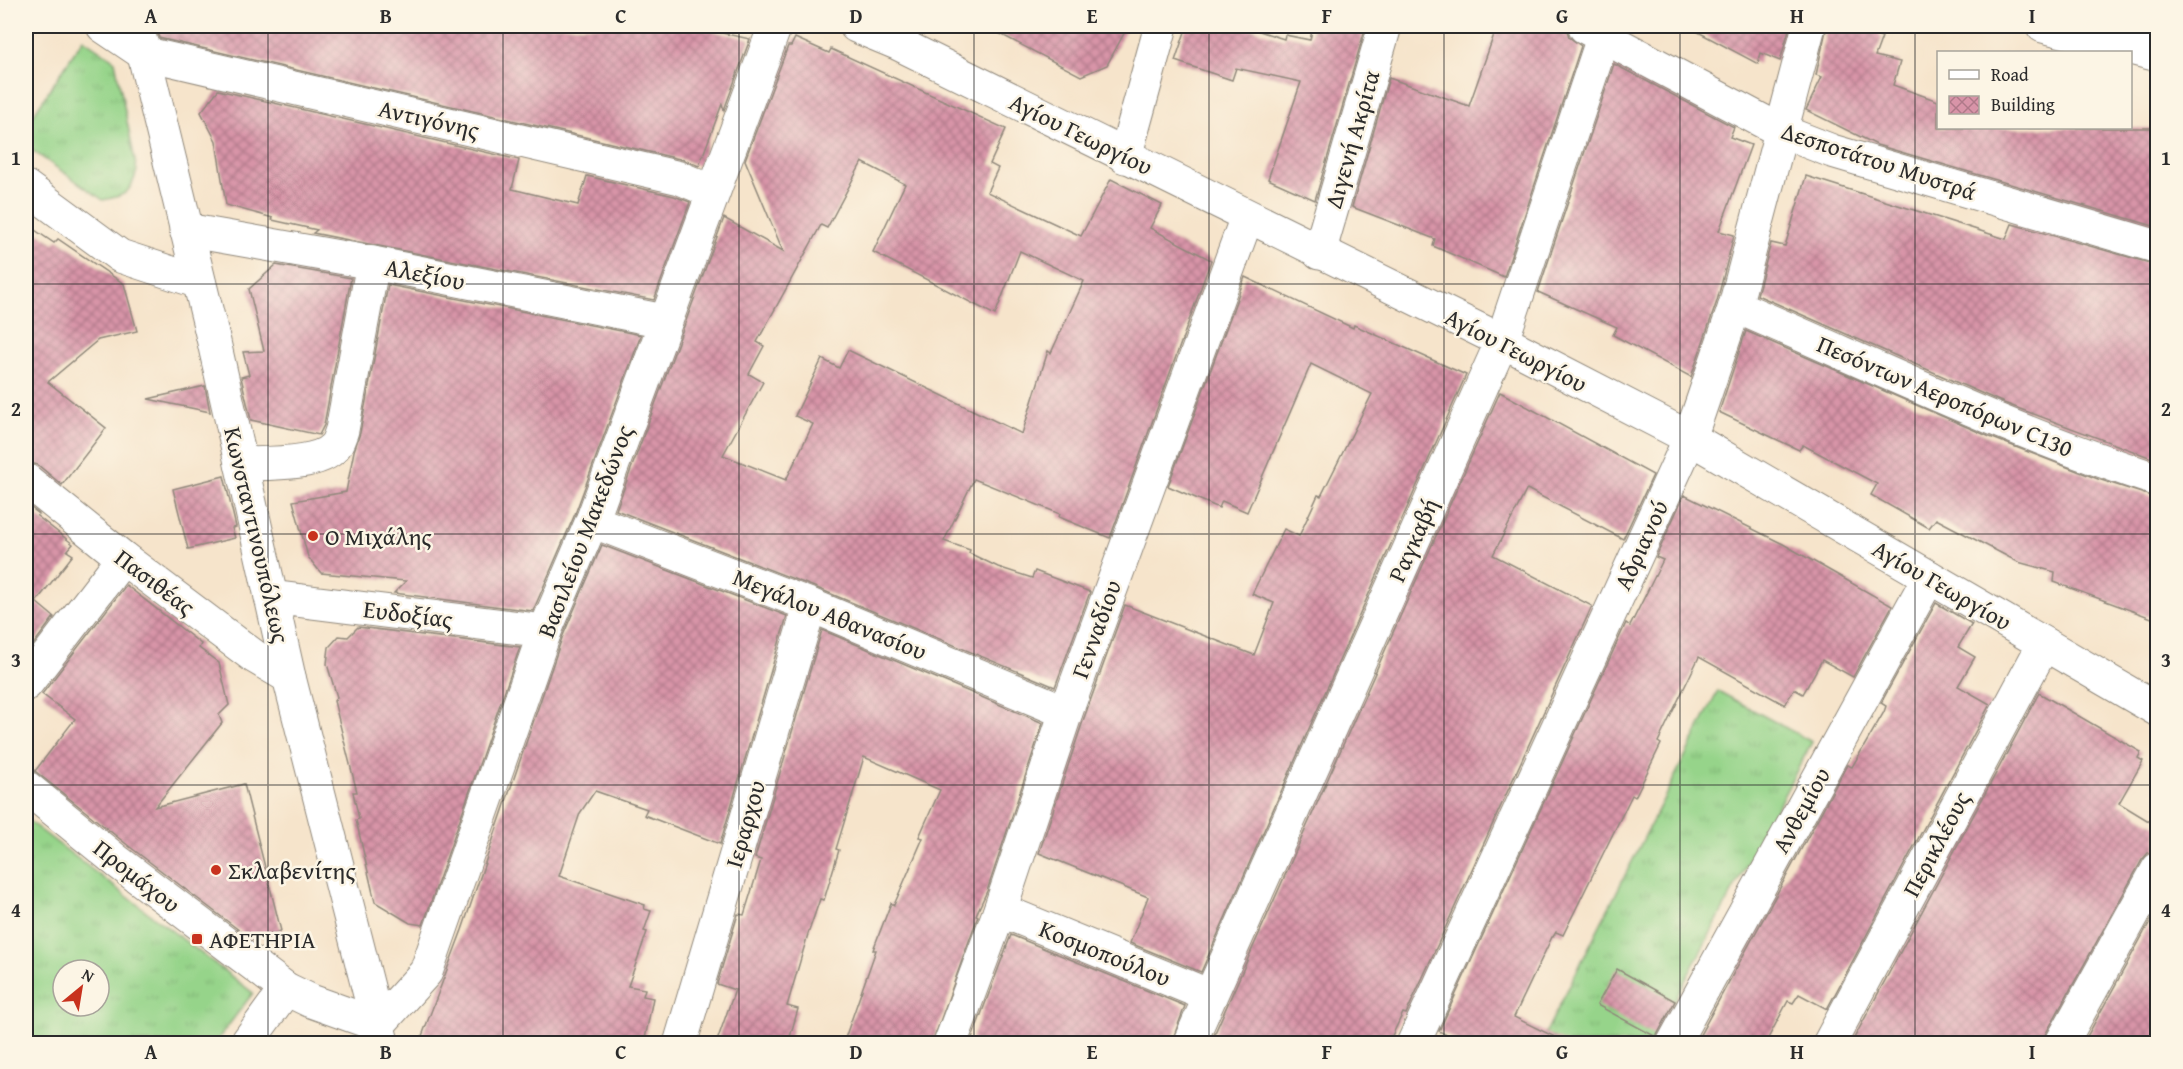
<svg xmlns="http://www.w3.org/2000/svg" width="2183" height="1069" font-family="'Gentium Book Plus',serif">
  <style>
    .grass { fill: url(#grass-tufts); stroke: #60805a; stroke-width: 1.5; fill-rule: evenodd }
    .building { fill: url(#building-cross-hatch); fill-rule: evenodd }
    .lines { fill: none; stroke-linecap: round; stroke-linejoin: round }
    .minor-casing { stroke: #90887b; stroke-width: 35 }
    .minor { stroke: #fff; stroke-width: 33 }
    .grid { fill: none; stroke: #2b2b2b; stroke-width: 1.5; stroke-opacity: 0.55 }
    .poi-dot { fill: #c8321e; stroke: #fcf5e5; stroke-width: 2 }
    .labels { text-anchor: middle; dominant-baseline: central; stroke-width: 5; stroke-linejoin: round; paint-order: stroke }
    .street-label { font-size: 24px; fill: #2b2b2b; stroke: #fcf5e5 }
    .poi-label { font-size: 24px; fill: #2b2b2b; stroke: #fcf5e5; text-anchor: start }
    .neatline { fill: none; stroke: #2b2b2b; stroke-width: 2 }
    .grid-label { font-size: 20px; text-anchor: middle; font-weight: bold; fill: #2b2b2b }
  </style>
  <defs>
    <pattern id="grass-tufts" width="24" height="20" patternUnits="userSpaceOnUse" patternTransform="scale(1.5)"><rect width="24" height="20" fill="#96d48a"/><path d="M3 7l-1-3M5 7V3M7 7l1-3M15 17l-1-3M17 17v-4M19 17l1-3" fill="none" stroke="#81b677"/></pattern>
    <pattern id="building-cross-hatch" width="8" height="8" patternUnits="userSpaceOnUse" patternTransform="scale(1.5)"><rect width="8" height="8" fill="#d894a8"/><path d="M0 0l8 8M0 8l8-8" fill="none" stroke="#af7989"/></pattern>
  </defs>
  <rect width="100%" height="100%" fill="#fcf5e5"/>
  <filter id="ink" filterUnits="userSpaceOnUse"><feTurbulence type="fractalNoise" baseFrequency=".0167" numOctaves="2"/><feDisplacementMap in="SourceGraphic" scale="12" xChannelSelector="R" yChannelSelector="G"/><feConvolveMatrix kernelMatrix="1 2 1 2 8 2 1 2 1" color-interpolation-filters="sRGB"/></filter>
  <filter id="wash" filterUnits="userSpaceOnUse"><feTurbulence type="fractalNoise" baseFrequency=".008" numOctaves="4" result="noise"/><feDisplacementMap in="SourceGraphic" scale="24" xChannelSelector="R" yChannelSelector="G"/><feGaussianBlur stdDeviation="1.35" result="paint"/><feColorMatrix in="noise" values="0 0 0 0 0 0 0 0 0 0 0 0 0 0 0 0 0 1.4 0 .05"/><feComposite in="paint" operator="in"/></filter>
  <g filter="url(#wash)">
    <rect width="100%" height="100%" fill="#f6e4cb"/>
    <!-- grass -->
    <g class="grass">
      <path d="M83,39L115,61L137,171C130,194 125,196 103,200L26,146V126Z"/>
      <polygon points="1718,691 1812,742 1652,1043 1540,1044"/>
      <path d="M26,819L253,993L215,1043H26ZM63,970H99V1006H63Z"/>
    </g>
    <g id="blocks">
      <!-- building -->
      <g class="building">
        <polygon points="156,26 689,26 750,39 724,110 722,104 699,166 684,160 159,38"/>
        <polygon points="985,26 1128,26 1107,65 1081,76"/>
        <polygon points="1187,26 1244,26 1284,39 1285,35 1310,40 1313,26 1366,26 1315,200 1268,179 1301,82 1236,68 1232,80 1175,61"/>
        <polygon points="1497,26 1563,26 1566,27 1569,37 1581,46 1504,277 1433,246 1435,239 1352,207 1389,78 1469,106"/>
        <polygon points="1687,26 1790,26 1780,61 1761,53 1758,64"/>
        <polygon points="1827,26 1884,26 1879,36 1882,37 1875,56 1900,62 1893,85 1938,101 1938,128 2157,128 2157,227 1877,145 1806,110 1822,77 1816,75"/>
        <path d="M795,38L829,53L831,49L1006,129L990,164L998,168L987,192L1081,236L1111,179L1162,205L1150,228L1211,260L1110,538L1059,517L1060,514L974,479L944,541L970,550L969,553L998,567L1032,578L1035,571L1090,592L1055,687L817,588L616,510L724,218L783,251L745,160L788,46H791ZM862,162L905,184L873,252L995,315L1020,251L1084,281L1051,353L1048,351L1022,434L848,350L839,368L822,359L795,416L813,424L786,480L723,455L763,382L749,374L764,346L757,342L821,225L827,228Z"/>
        <polygon points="1614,64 1734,127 1730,137 1751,145 1719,231 1734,235 1717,301 1691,377 1613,335 1617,327 1538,292"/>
        <polygon points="218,90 519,160 512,189 578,205 587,176 674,196 690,202 654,300 313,233 317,230 272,220 273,218 226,205 216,141 201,112"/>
        <polygon points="1806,176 2006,239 2012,224 2157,265 2157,460 2004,403 1757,295 1771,243 1785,246"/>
        <polygon points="26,224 54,243 58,239 124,284 137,331 98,340 48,382 106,428 62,485 38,465 26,462"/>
        <polygon points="276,265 351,278 324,425 319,435 251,420 241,377 249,375 243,352 264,351 249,289"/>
        <polygon points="1245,277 1353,328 1354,325 1466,375 1201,972 1130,943 1148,897 1039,853 1084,718 1125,605 1254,655 1274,603 1252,594 1284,529 1299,536 1318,495 1321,496 1372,394 1311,364 1247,512 1222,501 1219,508 1168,486"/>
        <polygon points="388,285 641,335 575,514 533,611 394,593 406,581 321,573 308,557 293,501 346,492 354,451 360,433"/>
        <polygon points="1746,331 1990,437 2098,479 2157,498 2157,620 2054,582 2055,572 2018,562 1936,519 1929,528 1871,495 1877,484 1803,445 1799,450 1719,412"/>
        <polygon points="205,386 210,412 148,399"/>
        <polygon points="1500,392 1653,475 1623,539 1527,489 1493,555 1592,606 1406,1014 1403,1013 1388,1044 1210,1044"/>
        <polygon points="224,476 236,527 232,528 235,538 188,549 173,489"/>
        <polygon points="1684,495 1783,544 1892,606 1853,677 1822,660 1803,694 1794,689 1785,705 1699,657 1658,742 1661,744 1635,797 1632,795 1563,935 1556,932 1553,937 1552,937 1514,1017 1569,1044 1463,1044 1439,1031 1626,623 1630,626 1663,560 1656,557"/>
        <polygon points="26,504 39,514 37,516 73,544 67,551 73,555 36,602 54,617 26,654"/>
        <polygon points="602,545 787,616 720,844 644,815 647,809 595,791 580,813 559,876 645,905 644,909 651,911 644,931 647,932 628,986 645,989 643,996 653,998 644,1044 419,1044 462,930 562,638"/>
        <polygon points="126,585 201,644 199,648 219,663 229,705 219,715 222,723 155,807 244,784 281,931 252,940 130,847 35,771 75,719 42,694"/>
        <polygon points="1936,603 1972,624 1958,647 1975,657 1958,686 1990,704 1827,1009 1799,994 1793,1003 1788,1001 1765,1044 1695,1044 1847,765 1852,767 1884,712 1886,706 1881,703"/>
        <polygon points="358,627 520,647 423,925 410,923 375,902 356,820 359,819 353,792 357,792 334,701 337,697 327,664 329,647 339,636 348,637"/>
        <polygon points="822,630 1043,723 987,891 976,915 978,916 932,1044 843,1044 876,950 873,950 891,903 894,905 923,838 919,837 940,790 864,757 836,849 839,850 824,900 820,899 808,934 787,1006 798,1009 788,1044 716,1044 735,990 717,984 738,914 744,915 761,860 755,858"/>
        <polygon points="2039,693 2141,752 2138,758 2143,761 2119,803 2157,826 2157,850 2148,853 2142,860 2045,1035 2042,1044 1851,1044"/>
        <polygon points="2157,909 2157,1044 2083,1044"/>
        <polygon points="1011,935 1185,1006 1171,1044 970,1044"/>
        <polygon points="1617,969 1675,1001 1656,1037 1597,1005"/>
      </g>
    </g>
  </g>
  <g filter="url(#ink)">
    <use href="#blocks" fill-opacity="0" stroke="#90887b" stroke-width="1.5"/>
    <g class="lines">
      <defs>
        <g id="minor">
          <polyline points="103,26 143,53 680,178 713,192"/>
          <polyline points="137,26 214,342 289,677 382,1042"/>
          <polyline points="856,26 897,43 1502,341 1690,438 2158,710"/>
          <polyline points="2043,26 2158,55"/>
          <polyline points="1585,27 1783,132 1832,151 2158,247"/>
          <polyline points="1125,157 1161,26"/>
          <polyline points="26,187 120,256 199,282"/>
          <polyline points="186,230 373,263 664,321"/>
          <polyline points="1319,253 1385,26"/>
          <path d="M1735,306C1875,366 2013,433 2158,480"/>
          <path d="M241,464C264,463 318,466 334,447C338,443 340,435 342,430L373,263"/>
          <polyline points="26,480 123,558 255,657 289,677"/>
          <polyline points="592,521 810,605 1066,712"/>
          <polyline points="271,597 545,631"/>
          <polyline points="26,684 123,558"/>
          <polyline points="26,787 118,862 286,989 311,1001 378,1025"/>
          <polyline points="1000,910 1210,996"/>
          <polyline points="378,1025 426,972 545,631 592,521 775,26"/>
          <polyline points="246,1044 286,989"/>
          <polyline points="680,1044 810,605"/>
          <polyline points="950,1044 1000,910 1066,712 1247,217"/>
          <polyline points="1189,1044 1502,341 1607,26"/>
          <polyline points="1413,1044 1690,438 1735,306 1809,26"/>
          <polyline points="1673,1044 1929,577"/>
          <polyline points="1829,1044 2044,644"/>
          <polyline points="2061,1044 2158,869"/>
        </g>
      </defs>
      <!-- minor casing -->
      <use href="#minor" class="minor-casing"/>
      <!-- minor -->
      <use href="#minor" class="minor"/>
    </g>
  </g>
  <!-- grid -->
  <path class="grid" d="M268,26V1044M503,26V1044M739,26V1044M974,26V1044M1209,26V1044M1444,26V1044M1680,26V1044M1915,26V1044M26,284H2158M26,534H2158M26,785H2158"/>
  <!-- markers -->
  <g class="poi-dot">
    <circle cx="313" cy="536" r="6"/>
    <circle cx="216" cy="870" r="6"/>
    <rect x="191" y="933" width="12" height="12" rx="3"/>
  </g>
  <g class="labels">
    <!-- street labels -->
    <g class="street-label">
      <text transform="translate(429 119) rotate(13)">Αντιγόνης</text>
      <text transform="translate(1081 134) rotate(26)">Αγίου Γεωργίου</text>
      <text transform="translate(1352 139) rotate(-74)">Διγενή Ακρίτα</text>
      <text transform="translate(1879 161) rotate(18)">Δεσποτάτου Μυστρά</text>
      <text transform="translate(425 274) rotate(11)">Αλεξίου</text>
      <text transform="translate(1516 350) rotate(27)">Αγίου Γεωργίου</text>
      <text transform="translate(1945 396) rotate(23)">Πεσόντων Αεροπόρων C130</text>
      <text transform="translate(585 531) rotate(-69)">Βασιλείου Μακεδώνος</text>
      <text transform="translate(257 535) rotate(77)">Κωνσταντινουπόλεως</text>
      <text transform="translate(1413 540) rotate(-66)">Ραγκαβή</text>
      <text transform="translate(1641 545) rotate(-65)">Αδριανού</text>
      <text transform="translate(155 582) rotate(37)">Πασιθέας</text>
      <text transform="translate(1942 585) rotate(30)">Αγίου Γεωργίου</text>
      <text transform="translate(408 614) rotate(7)">Ευδοξίας</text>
      <text transform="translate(830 614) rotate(22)">Μεγάλου Αθανασίου</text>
      <text transform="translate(1096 629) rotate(-70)">Γενναδίου</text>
      <text transform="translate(1801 810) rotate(-61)">Ανθεμίου</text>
      <text transform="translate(745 824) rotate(-74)">Ιεραρχου</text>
      <text transform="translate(1936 844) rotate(-62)">Περικλέους</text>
      <text transform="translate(137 876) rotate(38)">Προμάχου</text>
      <text transform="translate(1105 953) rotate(22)">Κοσμοπούλου</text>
    </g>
    <!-- poi labels -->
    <g class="poi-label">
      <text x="325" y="536">Ο Μιχάλης</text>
      <text x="228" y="870">Σκλαβενίτης</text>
      <text x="209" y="939">ΑΦΕΤΗΡΙΑ</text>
    </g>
  </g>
  <!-- margin -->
  <rect width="2183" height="1069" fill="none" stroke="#fcf5e5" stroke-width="66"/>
  <!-- legend -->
  <rect x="1937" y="51" width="195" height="78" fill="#fcf5e5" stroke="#a8a49b" stroke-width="1.5"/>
  <rect x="1949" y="70" width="30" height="9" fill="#ffffff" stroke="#a8a49b" stroke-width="1.5"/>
  <text x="1991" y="81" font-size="18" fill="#2b2b2b">Road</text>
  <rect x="1949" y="96" width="30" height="18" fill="url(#building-cross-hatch)" stroke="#a8a49b" stroke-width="1.5"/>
  <text x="1991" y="111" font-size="18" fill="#2b2b2b">Building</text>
  <!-- north arrow -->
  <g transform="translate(81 988) rotate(30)"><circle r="28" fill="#fcf5e5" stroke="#a8a49b" stroke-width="1.5"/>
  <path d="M0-4.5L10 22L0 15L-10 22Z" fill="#c8321e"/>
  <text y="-9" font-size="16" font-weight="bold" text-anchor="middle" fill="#2b2b2b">N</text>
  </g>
  <rect x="33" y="33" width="2117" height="1003" class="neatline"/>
  <g class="grid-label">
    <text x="151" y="23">A</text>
    <text x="386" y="23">B</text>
    <text x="621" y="23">C</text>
    <text x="856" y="23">D</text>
    <text x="1092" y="23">E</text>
    <text x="1327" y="23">F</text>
    <text x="1562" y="23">G</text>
    <text x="1797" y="23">H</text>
    <text x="2032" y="23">I</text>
    <text x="16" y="165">1</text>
    <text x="2166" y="165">1</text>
    <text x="16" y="416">2</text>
    <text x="2166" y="416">2</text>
    <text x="16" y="667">3</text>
    <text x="2166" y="667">3</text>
    <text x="16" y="917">4</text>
    <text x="2166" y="917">4</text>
    <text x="151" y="1059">A</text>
    <text x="386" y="1059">B</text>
    <text x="621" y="1059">C</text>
    <text x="856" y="1059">D</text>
    <text x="1092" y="1059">E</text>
    <text x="1327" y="1059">F</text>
    <text x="1562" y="1059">G</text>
    <text x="1797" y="1059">H</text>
    <text x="2032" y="1059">I</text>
  </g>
</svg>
